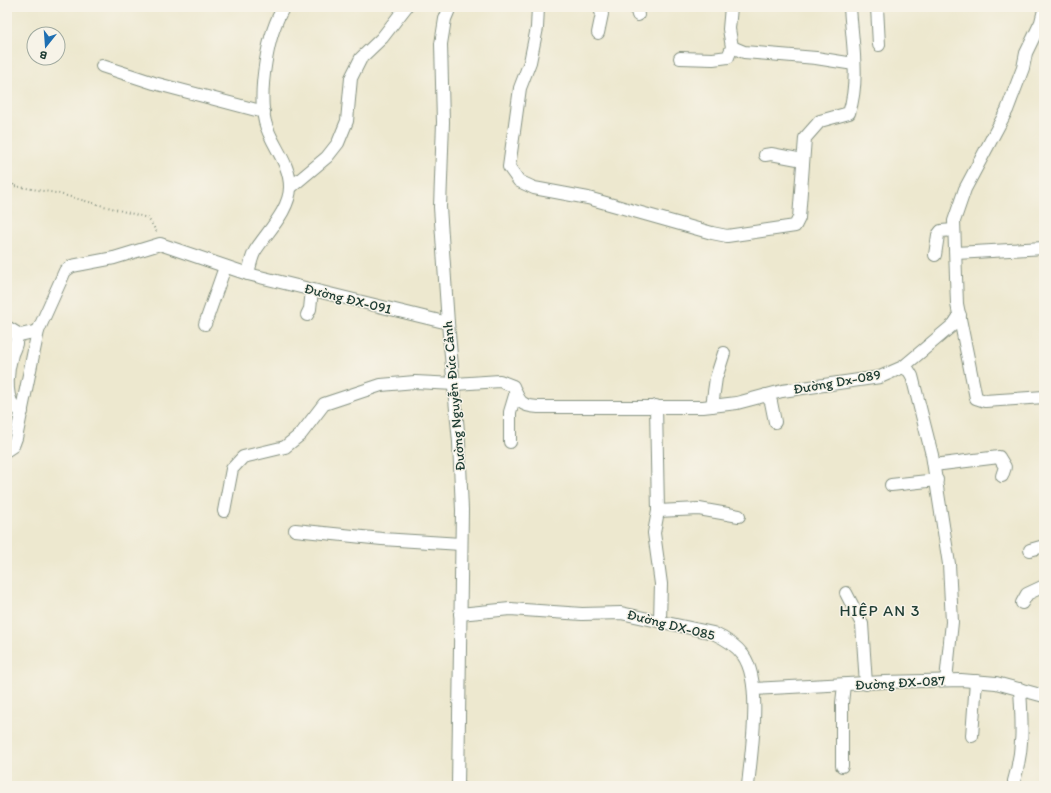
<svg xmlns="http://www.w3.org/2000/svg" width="1051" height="793" font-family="Itim,sans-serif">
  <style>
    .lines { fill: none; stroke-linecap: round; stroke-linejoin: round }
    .minor-casing { stroke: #869282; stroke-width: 14 }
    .path { stroke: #869282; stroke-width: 2; stroke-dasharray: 1 3; stroke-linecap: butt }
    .minor { stroke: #fff; stroke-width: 12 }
    .labels { text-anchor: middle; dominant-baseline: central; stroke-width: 3; stroke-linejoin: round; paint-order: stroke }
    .street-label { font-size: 14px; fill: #1f3d34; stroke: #f7f3e8 }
    .quarter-label { font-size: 16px; letter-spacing: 1px; fill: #1f3d34; stroke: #f7f3e8 }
  </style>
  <rect width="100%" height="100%" fill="#f7f3e8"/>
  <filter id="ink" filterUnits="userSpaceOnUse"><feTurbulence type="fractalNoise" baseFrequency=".025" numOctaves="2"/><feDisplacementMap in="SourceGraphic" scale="8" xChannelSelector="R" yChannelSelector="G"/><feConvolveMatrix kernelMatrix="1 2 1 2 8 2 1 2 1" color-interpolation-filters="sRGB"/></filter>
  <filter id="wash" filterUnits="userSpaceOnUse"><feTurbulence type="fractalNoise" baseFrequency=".012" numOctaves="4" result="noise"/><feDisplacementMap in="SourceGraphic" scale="16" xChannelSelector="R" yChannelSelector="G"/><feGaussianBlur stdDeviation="0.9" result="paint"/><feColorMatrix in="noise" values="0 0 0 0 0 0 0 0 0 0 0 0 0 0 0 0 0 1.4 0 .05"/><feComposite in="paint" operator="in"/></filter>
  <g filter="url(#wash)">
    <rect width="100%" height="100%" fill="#ede8cf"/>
  </g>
  <g filter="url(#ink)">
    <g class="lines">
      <defs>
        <g id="minor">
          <polyline points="450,7 445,19 441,44 443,122 440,207 448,323 459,442 462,510 458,786"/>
          <path d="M538,7L537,28L530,62L520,88L509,167L519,181L534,188L588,198L712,233L727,236L795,226L799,218L805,138L820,121L849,113C860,79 852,42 850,7"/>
          <polyline points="636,7 638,15"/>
          <polyline points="877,7 879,45"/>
          <polyline points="1044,10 1041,22 1026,53 1023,68 1007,110 965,189 954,221 957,304 976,398 985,401 1044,397"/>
          <polyline points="598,33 602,14 599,7"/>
          <polyline points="732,47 744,52 816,58 854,64"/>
          <polyline points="680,58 713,59 728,57 732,47 729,29 731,7"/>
          <polyline points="102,66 154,83 264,112"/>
          <polyline points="765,155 771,154 803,160"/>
          <polyline points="290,188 327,157 338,143 347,121 351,78 361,58 382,38 406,7"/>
          <polyline points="956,253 1044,248"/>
          <polyline points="935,255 938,235 941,231 954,230"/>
          <path d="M248,274C250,266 251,258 255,251C267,232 290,210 290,187C290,162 271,145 265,122C258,92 267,33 284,7"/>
          <polyline points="307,315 310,309 312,290"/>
          <polyline points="205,324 225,267"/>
          <polyline points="7,327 20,335 38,331"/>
          <path d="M16,334C18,341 15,347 12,354C8,368 4,395 14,406C16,409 20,410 22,412"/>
          <polyline points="903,367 909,371 912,376 932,455 949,564 952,622 946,680"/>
          <polyline points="766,395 771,402 775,422"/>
          <polyline points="656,406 658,511 654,533 661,584 660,620"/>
          <polyline points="712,406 716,378 724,353"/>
          <polyline points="510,442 510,412 516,392"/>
          <polyline points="7,450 13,446 16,438 38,331 65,271 72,266 114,258 160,244 248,274 448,323"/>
          <polyline points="934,465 999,457 1005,467 1002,476"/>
          <polyline points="891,485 937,480"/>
          <path d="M224,511L232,469L243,457L285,447L301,434L324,404L381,385L415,382L455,384L500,381L513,386C519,401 520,406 538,407H703L737,403L782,391L880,377L903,367L954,324L960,315"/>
          <polyline points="658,511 699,509 739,516"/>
          <polyline points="295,530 382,539 461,544"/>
          <polyline points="1030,550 1044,546"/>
          <polyline points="846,593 862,624 866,684"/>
          <polyline points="1022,603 1027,594 1044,586"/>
          <path d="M460,614L510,609L582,614L621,613L713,633C724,638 736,645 743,655C763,683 751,752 748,786"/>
          <polyline points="754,689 885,682 961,680 996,683 1044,696"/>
          <polyline points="972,736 976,681"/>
          <polyline points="842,766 842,703 844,685"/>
          <path d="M1014,781C1024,748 1022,723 1020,689"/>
        </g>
      </defs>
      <!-- minor casing -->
      <use href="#minor" class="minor-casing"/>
      <!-- path -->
      <g class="path">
        <polyline points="7,174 14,186"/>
        <polyline points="7,187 14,186 56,193 148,218 158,234"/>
      </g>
      <!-- minor -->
      <use href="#minor" class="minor"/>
    </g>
  </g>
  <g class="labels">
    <!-- street labels -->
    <g class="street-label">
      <text transform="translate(348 299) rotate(14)">Đường ĐX-091</text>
      <text transform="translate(837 382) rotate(-10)">Đường Dx-089</text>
      <text transform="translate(454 396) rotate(-95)">Đường Nguyễn Đức Cảnh</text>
      <text transform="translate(671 625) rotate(14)">Đường DX-085</text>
      <text transform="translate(900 683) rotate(-3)">Đường ĐX-087</text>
    </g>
    <!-- quarter labels -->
    <g class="quarter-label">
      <text x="880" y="610">HIỆP AN 3</text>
    </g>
  </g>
  <!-- margin -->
  <rect width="1051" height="793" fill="none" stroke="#f7f3e8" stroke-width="24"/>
  <!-- north arrow -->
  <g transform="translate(46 46) rotate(197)"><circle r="19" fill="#f7f3e8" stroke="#a1aaa0"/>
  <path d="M0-3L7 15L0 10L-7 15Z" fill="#1f6fb2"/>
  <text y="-6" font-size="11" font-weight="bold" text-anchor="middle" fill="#1f3d34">B</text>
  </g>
</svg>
